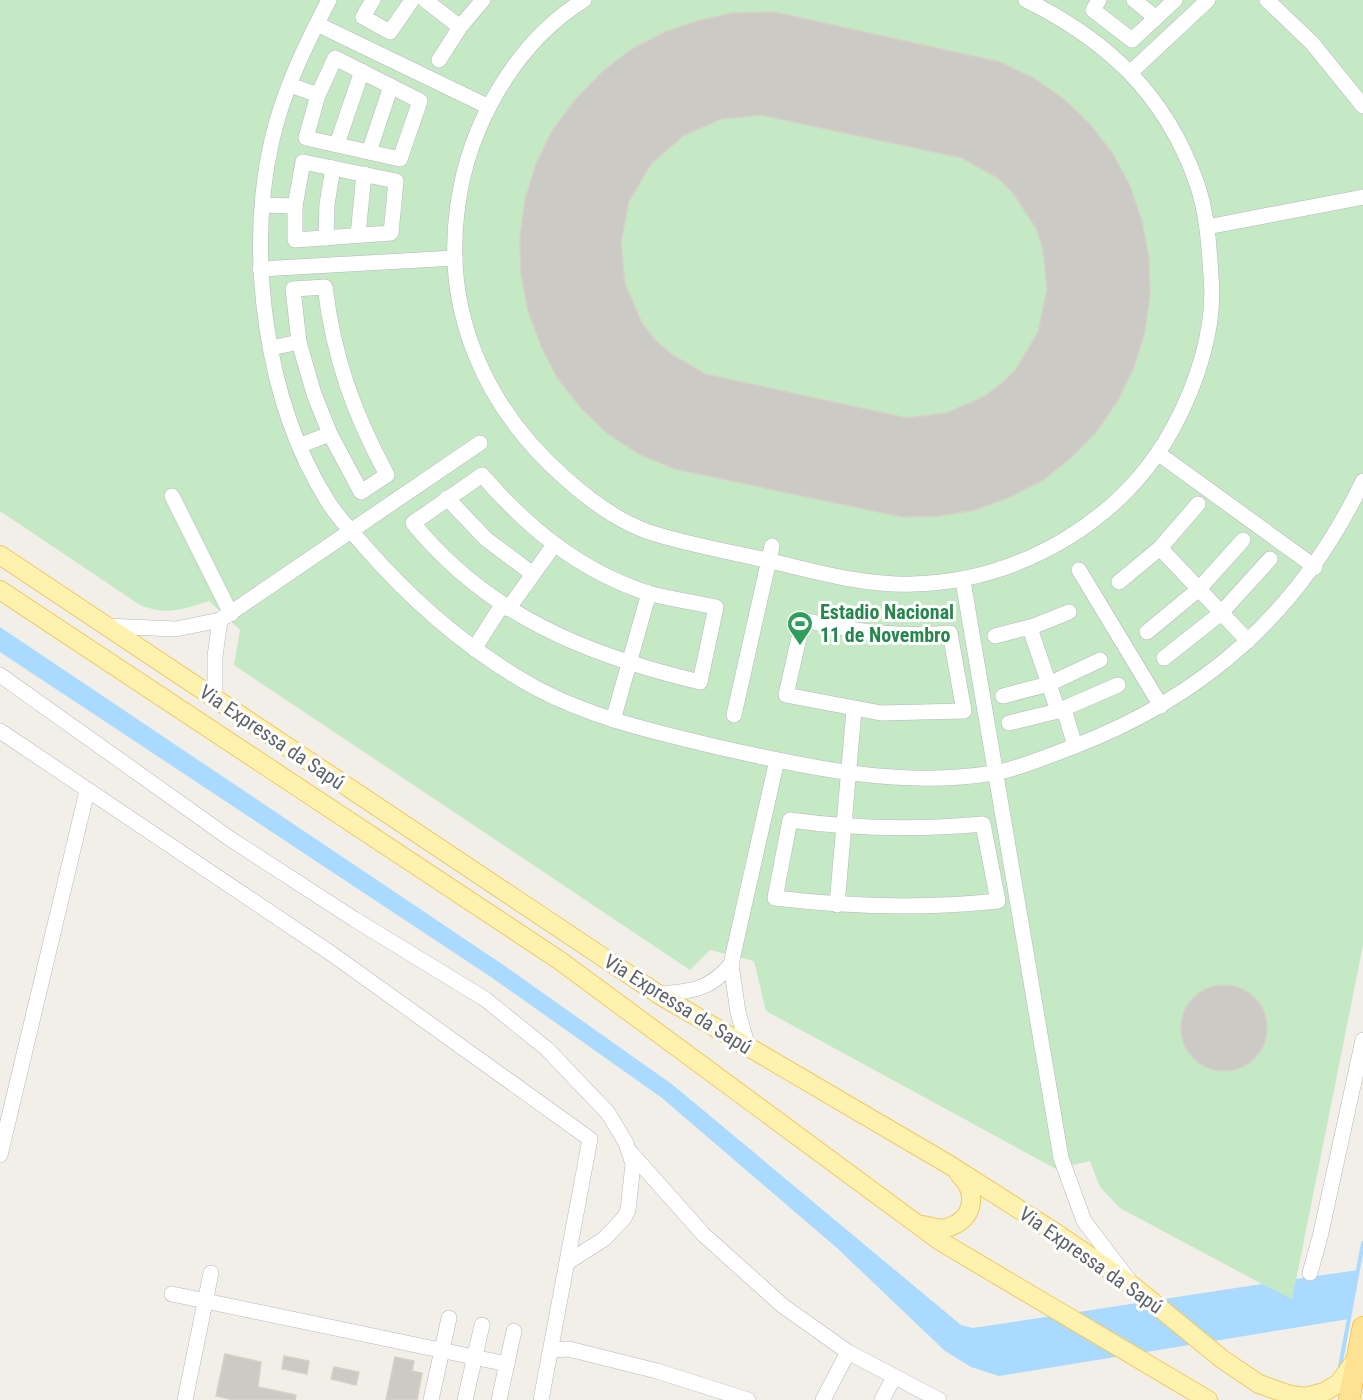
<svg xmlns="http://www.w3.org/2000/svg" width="1363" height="1400" font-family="'Roboto Condensed',sans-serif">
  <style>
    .green { fill: #c5e8c5 }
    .water { fill: #aadaff }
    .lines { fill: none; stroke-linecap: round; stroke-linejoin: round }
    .stream { stroke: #aadaff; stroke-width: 4 }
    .building { fill: #cccac5; stroke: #d6d1c6; stroke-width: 1.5; fill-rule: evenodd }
    .minor-casing { stroke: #b5b8bc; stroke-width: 16 }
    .major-casing { stroke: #f2c960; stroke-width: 20 }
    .highway-casing { stroke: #f9ab00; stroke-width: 22 }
    .minor { stroke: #fff; stroke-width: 15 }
    .major { stroke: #fff2af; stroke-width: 18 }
    .highway { stroke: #fde293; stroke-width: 21 }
    .labels { text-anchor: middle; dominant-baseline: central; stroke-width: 6; stroke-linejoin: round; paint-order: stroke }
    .leisure-label { font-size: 20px; font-weight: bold; fill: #27864d; stroke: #fff; text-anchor: start }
    .street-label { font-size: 20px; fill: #5f6368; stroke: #fff }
  </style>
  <rect width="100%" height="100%" fill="#f1efe8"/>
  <!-- green -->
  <path class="green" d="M0,0H1363V945L1292,1300L1120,1208L1100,1187L1090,1161L1056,1169L766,1011L754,961L710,950L690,970L234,665L240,630L209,601C184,609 166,616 140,605L0,511Z"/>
  <!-- water -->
  <polygon class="water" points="0,627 502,964 673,1085 961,1325 973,1328 1262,1284 1292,1299 1296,1279 1358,1270 1349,1319 999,1376 971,1367 945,1351 837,1248 662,1098 491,977 0,652"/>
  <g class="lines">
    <!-- stream -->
    <polyline class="stream" points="1340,1367 1363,1243"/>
  </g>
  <!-- building -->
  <g class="building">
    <path d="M774,12L1000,62L1033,78L1064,99L1090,124L1113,154L1130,186L1142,221L1149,258L1150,295L1145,331L1134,367L1118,400L1097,431L1072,457L1043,480L1010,497L975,510L939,516L902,517L675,469L639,454L608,434L581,408L558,379L541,346L528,311L521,274L520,237L525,200L536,164L552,131L576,99L602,72L632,49L665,32L697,21L732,13ZM761,115L962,158L998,178L1013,193L1036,228L1043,249L1047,290L1038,332L1017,368L1002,383L985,396L947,413L907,418L705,374L671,354L655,340L642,323L625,284L621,242L629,201L651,164L683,136L721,119Z"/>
    <circle cx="1224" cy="1028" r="43"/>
    <polygon points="225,1354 261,1362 258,1387 296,1395 295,1400 233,1400 216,1396"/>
    <polygon points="284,1356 309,1361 307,1374 282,1369"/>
    <polygon points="395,1357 414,1361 412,1371 422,1373 417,1400 386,1400"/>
    <polygon points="334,1367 359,1372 356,1385 331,1379"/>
  </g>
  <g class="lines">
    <defs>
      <g id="minor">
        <path d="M329,0C306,44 283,91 272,140C246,253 265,401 327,500C337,517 353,533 366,548C415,604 471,652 536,688C594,719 659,733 722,748C811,768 902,788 994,773C1019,769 1045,757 1070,748C1205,697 1300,612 1363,481"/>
        <polyline points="373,0 363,17 390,32 412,0"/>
        <polyline points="425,0 460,27"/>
        <path d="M584,0C515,43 469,125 458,204C442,311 485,408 565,478C588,499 617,520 646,531C684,544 727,551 766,560C814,571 864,586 913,584C1019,581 1122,522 1173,428C1197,384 1216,327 1211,276C1209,244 1207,211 1196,181C1165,94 1107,40 1026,0"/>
        <polyline points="1099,0 1093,10 1132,40 1175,0"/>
        <polyline points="1134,0 1156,18"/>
        <polyline points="1267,0 1312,43 1363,106"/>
        <polyline points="317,24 489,107"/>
        <polygon points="335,58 420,101 400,159 306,138 318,95"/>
        <polyline points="439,60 460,27 483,0"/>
        <polyline points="1131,72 1208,0"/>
        <polyline points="290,85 318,95"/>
        <polyline points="337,144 362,71"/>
        <polyline points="369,152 391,86"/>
        <polygon points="303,162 396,181 391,233 295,240 295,206"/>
        <polyline points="263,205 295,206"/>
        <polyline points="1207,227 1363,197"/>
        <polyline points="358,235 364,174"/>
        <polyline points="326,238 327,204 333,168"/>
        <polyline points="260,269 455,258"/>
        <path d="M325,287C334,358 353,412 387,475L361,492L330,434L314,394L299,342L293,289Z"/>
        <polyline points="271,348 299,342"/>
        <polyline points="301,445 330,434"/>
        <polyline points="1159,454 1315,567"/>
        <path d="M482,475C528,528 580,571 648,593C670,599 693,602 716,607L700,682C586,655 488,615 413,523Z"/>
        <polyline points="172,496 231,614"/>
        <polyline points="447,498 486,539 533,574"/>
        <polyline points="1160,548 1248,641"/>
        <polyline points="1079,570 1161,706"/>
        <polyline points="963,581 1061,1158 1084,1221 1128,1279"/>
        <polyline points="1119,582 1160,548 1198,504"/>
        <polyline points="508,609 554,545"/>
        <path d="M803,620C855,631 897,638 950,633L964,711L881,713L786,695Z"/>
        <polyline points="105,626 176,629 220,620 480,443"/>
        <polyline points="1030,628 1058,711"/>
        <polyline points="1147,632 1199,589 1243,540"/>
        <polyline points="995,636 1034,626 1069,612"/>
        <polyline points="474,649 502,605"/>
        <polyline points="1164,658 1221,613 1270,559"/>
        <polyline points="0,675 229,838 354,919 485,999 547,1049 608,1113 626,1143 633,1164 628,1210 624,1218 604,1239 568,1262"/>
        <polyline points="1003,696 1049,684 1100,660"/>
        <polyline points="215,698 215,656 220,620"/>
        <polyline points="1064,709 1075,746"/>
        <polyline points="734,715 772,546"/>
        <polyline points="613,720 649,593"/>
        <polyline points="1009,723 1058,711 1118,685"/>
        <polyline points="0,731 332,954 590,1139 541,1400"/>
        <path d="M790,820C855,829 918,830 983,824L998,901C922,909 850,907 775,898Z"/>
        <polyline points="837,905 854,710"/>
        <path d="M658,994C689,992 711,990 731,964"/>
        <polyline points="748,1048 738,1012 731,964 777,760"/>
        <polyline points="631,1153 704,1235 783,1306 848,1352 939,1400"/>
        <polyline points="0,1155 87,791"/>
        <polyline points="1310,1273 1320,1237 1363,1040"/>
        <polyline points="172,1294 507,1364"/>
        <polyline points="551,1350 569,1349 657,1371 748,1400"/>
        <polyline points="185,1400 211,1273"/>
        <polyline points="431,1400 449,1318"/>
        <polyline points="465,1400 482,1325"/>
        <polyline points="499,1400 514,1331"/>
        <polyline points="823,1400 848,1352"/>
        <polyline points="882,1400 894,1377"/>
      </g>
      <g id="major">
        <polyline points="0,555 658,994 948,1164 1056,1233 1133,1286 1222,1359 1259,1384 1290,1395 1306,1397 1324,1392 1339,1383 1357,1358"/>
        <polyline points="0,590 559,960 940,1241 1208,1400"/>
        <path d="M922,1225C930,1226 939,1230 946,1228C974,1221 979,1193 959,1174"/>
      </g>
      <polyline id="highway" points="1349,1400 1363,1327"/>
    </defs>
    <!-- minor casing -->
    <use href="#minor" class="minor-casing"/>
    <!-- major casing -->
    <use href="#major" class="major-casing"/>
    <!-- highway casing -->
    <use href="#highway" class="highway-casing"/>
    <!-- minor -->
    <use href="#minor" class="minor"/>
    <!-- major -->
    <use href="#major" class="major"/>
    <!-- highway -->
    <use href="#highway" class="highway"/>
  </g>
  <!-- icons -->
  <defs>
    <symbol id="stadium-pin" viewBox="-11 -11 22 30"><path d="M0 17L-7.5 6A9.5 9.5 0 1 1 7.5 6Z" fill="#2e9e5b" stroke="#fff"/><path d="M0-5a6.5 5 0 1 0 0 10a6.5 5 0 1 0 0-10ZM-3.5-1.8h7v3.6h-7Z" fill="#fff"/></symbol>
  </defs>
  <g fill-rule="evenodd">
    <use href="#stadium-pin" x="785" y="609" width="30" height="40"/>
  </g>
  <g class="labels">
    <!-- leisure labels -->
    <g class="leisure-label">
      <text x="820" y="612">Estadio Nacional<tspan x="820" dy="23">11 de Novembro</tspan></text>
    </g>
    <!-- street labels -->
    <g class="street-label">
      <text transform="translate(272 737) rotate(34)">Via Expressa da Sapú</text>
      <text transform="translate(678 1004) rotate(32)">Via Expressa da Sapú</text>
      <text transform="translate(1091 1260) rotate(35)">Via Expressa da Sapú</text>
    </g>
  </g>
</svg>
